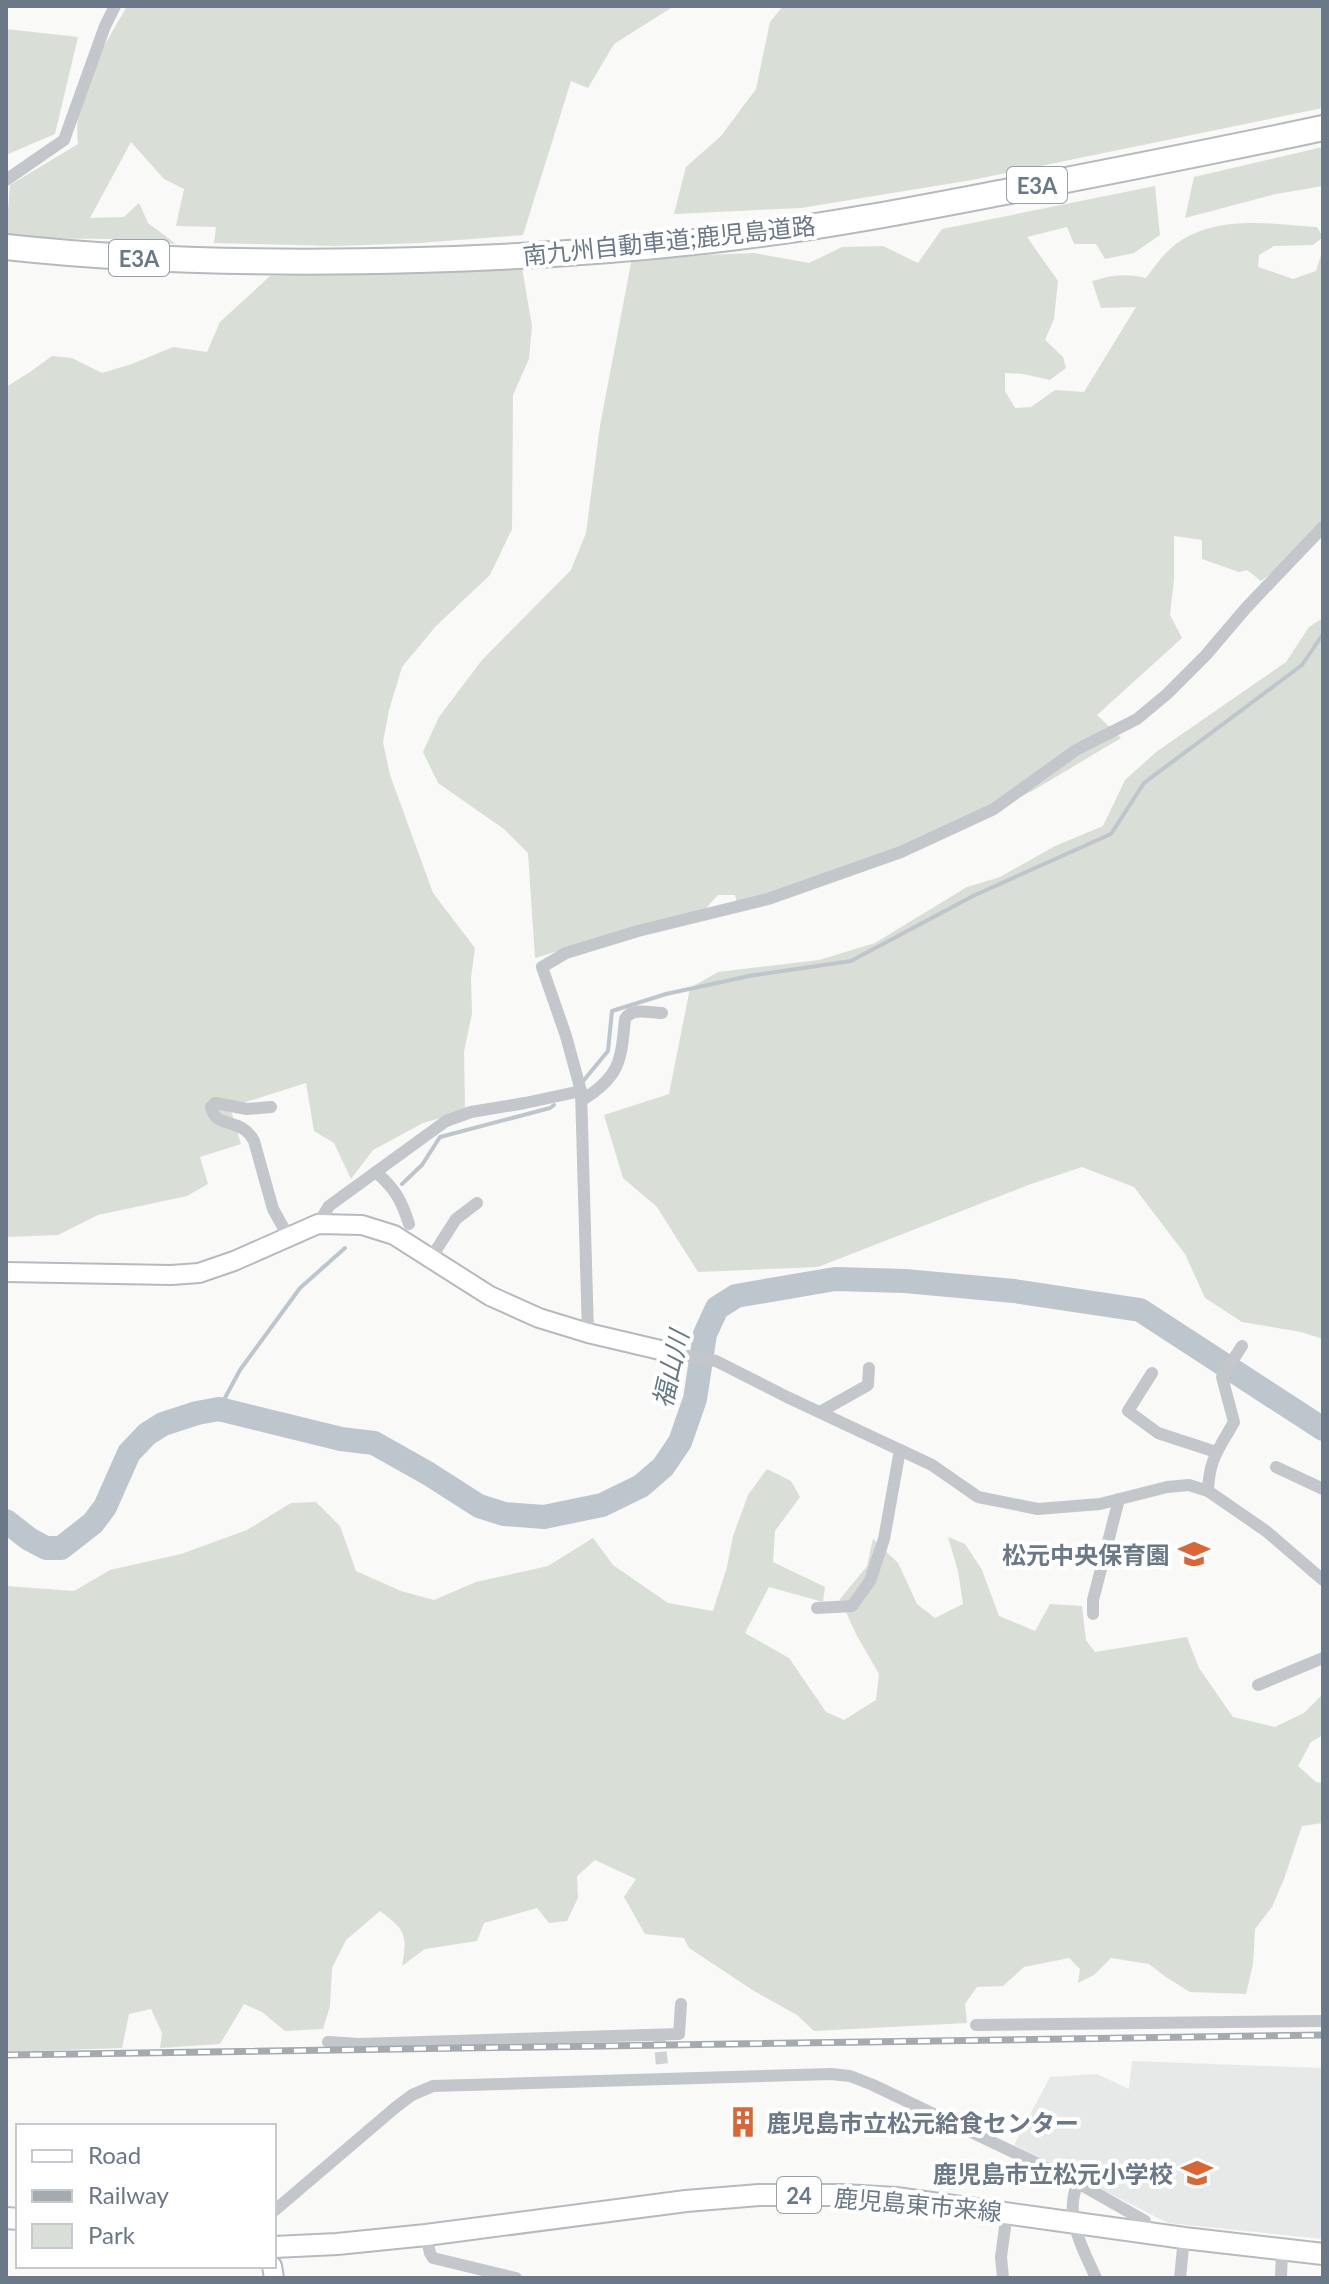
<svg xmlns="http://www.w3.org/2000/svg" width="1329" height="2284" font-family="Lato,'Noto Sans JP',sans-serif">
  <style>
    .built { fill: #e7e8e8 }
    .green { fill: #d9ded6 }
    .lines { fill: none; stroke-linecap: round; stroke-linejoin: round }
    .stream { stroke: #bdc6cc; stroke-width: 4 }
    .river { stroke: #bdc6cc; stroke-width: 24 }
    .street-tunnel { stroke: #ced2d5; stroke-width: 12; stroke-dasharray: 12 6; stroke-linecap: butt }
    .secondary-casing { stroke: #b5babf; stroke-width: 22 }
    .primary-casing { stroke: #b6babe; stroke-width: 24 }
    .highway-casing { stroke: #b6b9bd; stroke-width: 28 }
    .street { stroke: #c3c6ca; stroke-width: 12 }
    .secondary { stroke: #fff; stroke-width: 18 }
    .primary { stroke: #fff; stroke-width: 20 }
    .highway { stroke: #fff; stroke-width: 24 }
    .rail-casing { stroke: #a4aab0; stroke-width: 7 }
    .rail { stroke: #fff; stroke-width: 4; stroke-dasharray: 12; stroke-linecap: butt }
    .labels { text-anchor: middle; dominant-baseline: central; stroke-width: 8; stroke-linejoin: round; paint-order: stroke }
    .shield { fill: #fff; stroke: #97a0ab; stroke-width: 2 }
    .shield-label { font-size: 22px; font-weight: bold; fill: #6a7887 }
    .street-label { font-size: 24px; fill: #6a7887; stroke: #fff }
    .poi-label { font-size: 24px; font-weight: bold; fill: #6a7887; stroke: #fff; text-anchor: end }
    .water-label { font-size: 26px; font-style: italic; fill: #667881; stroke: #fff }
  </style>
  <rect width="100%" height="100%" fill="#f9f9f7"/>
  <!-- built -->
  <polygon class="built" points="1132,2061 1323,2068 1323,2239 1168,2223 1014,2145 1050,2077 1097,2074 1129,2089"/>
  <!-- green -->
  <g class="green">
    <path d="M127,6H674L614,44L588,88L571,81L523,235L420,243L336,246L214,243L216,227L176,226L184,189L164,179L131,142L90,218L124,217L139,203L148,223L176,244L112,239L6,238L10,185L78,144C72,91 102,51 127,6Z"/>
    <polygon points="783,6 1323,6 1323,108 972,180 801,208 674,214 686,167 721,136 756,89 770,22"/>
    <polygon points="6,29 78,37 55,134 6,155"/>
    <polygon points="1323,147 1323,186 1276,194 1185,218 1194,177"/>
    <path d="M1155,186L1160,235L1134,253L1105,259L1096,244H1074L1067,227L1027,237L1058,281L1054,319L1045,340L1063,357L1066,368L1050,380L1023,374L1005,373V391L1015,408L1031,407L1055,390L1084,392L1136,307L1101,308L1092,281C1111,275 1126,273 1146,278C1155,266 1164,253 1176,244C1217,214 1270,224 1317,227L1323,237L1313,245L1274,246L1259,255L1258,267L1293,279L1316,271L1323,249V534L1261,581L1247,570L1239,572L1202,559V540L1174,536V579L1170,615L1182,638L1097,715L1121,738L1034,790L898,859L739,911L735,895H718L700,915L620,932L535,958L528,853L504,829L438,783L423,752L439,717L482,660L571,570L586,533L600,426L632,258L754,253L809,263L842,247L883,246L918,263L942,229Z"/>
    <polygon points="522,268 532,326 529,359 513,395 512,529 490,575 436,626 402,667 389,710 383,742 390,775 433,893 475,948 471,978 472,1013 464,1052 465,1111 423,1123 373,1150 351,1179 334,1143 314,1131 306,1083 230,1107 241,1144 200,1157 208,1184 187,1196 98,1215 58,1235 6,1237 6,387 30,372 52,356 72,358 102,373 132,364 173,347 207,352 220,322 270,276"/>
    <polygon points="1323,618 1323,1339 1301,1332 1242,1322 1205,1298 1185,1254 1134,1187 1082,1167 1031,1184 818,1267 698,1272 657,1207 623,1178 604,1115 669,1094 690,988 718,972 819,960 875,943 967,887 1000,877 1055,846 1103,826 1125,780 1156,752 1286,662 1309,627"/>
    <path d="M767,1469L791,1481L800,1497L775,1531L773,1562L825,1587L823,1602L769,1587L745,1633L789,1658L826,1712L844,1720L876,1700L879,1674L856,1634L840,1599L867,1566L873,1539L898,1563L917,1604L935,1618L963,1604L958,1571L948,1537L965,1544L982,1570L999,1616L1035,1631L1050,1604L1082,1606L1086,1640L1095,1652L1187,1637L1199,1668L1233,1717L1275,1727L1304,1713L1323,1694V1735L1311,1742L1298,1766L1316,1782L1323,1783V1823L1302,1826L1284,1879L1272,1907L1255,1929L1253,1964L1246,1994L1190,1992L1166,1977L1149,1964L1111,1958L1094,1975L1078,1983L1080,1969L1069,1958L1024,1967L1003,1986L977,1987L965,2004L967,2023L814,2031L797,2015L754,1991L689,1948L684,1938L645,1934L624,1897L636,1879L595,1860L577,1876L578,1898L567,1921L549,1923L537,1908L484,1923L477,1941L425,1949L402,1966C408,1934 405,1930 380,1911L346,1940L332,1968L330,2006L323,2029L285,2031L262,2012L244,2004L220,2044L160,2048L162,2033L151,2009L129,2014L122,2048L6,2052V1586L74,1591L110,1570L181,1554L247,1530L291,1503L316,1502L340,1526L356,1571L401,1591L434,1600L476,1582L548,1566L593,1538L613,1565L668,1603L713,1611L727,1567L733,1536L748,1495Z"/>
  </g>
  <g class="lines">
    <!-- stream -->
    <g class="stream">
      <polyline points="584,1080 608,1051 612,1011 666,994 749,976 851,961 973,896 1111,834 1144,783 1302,665 1323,634"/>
      <polyline points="402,1184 422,1165 440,1137 550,1108 554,1105"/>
      <polyline points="219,1409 240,1370 300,1288 345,1248"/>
    </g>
    <!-- river -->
    <polyline class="river" points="6,1521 29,1539 46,1548 61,1548 93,1523 105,1507 129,1453 147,1434 163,1424 197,1413 219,1409 341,1439 374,1443 429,1474 479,1506 504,1514 544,1517 602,1505 641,1486 663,1467 680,1442 695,1399 705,1334 717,1308 736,1296 835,1279 905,1281 1014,1291 1140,1310 1323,1429"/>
    <!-- street-tunnel -->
    <polyline class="street-tunnel" points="659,2034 662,2065"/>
    <defs>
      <g id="secondary">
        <polyline points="6,1272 171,1275 199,1273 234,1261 318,1224 362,1225 394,1235 490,1296 539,1318 588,1333 677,1354"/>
        <polyline points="272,2266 274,2278"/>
      </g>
      <g id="primary">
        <polyline points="6,2218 18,2219"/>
        <polyline points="274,2247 337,2244 426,2235 686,2201 759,2195 843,2195 896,2198 1184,2238 1323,2254"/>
      </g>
      <path id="highway" d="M6,247C144,262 281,264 419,260C528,257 637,250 745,236C836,225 926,207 1015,190C1118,170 1221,150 1323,128"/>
    </defs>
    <!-- secondary casing -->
    <use href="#secondary" class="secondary-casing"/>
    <!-- primary casing -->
    <use href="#primary" class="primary-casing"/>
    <!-- highway casing -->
    <use href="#highway" class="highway-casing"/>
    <!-- street -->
    <g class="street">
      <polyline points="6,180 64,140 105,26 115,6"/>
      <path d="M582,1100C620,1077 621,1061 625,1019C632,1007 650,1013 662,1013"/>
      <path d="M271,1107L247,1109L215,1103L211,1107C216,1130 241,1116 254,1141L273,1209L288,1236"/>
      <path d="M376,1172C395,1189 401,1199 409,1224"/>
      <polyline points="318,1224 329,1206 446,1121 471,1112 525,1103 581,1091"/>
      <polyline points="431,1258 456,1219 477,1203"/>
      <polyline points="588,1333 581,1091 566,1036 542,967 566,953 638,931 768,899 901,852 994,809 1076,750 1137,719 1167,694 1206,655 1246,608 1323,527"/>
      <polyline points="677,1354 716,1361 787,1397 932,1465 978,1497 1038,1509 1100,1504 1167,1487 1189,1485 1208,1491 1266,1531 1323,1580"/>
      <polyline points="1152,1373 1128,1411 1158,1433 1216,1452"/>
      <polyline points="820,1412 868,1385 869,1368"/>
      <polyline points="1276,1467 1323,1489"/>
      <path d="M1208,1491C1209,1459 1219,1449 1234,1422L1222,1377L1242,1346"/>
      <polyline points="817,1608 852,1606 870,1581 884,1539 900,1450"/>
      <polyline points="1093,1614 1093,1600 1119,1499"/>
      <polyline points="1258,1685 1323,1658"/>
      <polyline points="976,2025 1323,2021"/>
      <polyline points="328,2042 359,2044 679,2034 681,2004"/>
      <path d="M1078,2183C1063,2215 1083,2249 1096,2278"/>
      <polyline points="274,2211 396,2107 412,2095 433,2086 831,2074 850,2076 873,2085 1078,2183 1145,2221 1146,2233"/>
      <polyline points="426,2235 430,2253 433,2258 516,2278"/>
      <polyline points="1003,2278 1001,2257 1007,2212"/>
      <polyline points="1180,2278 1184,2238"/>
      <polyline points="1281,2278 1282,2249"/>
    </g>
    <!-- secondary -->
    <use href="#secondary" class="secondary"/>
    <!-- primary -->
    <use href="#primary" class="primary"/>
    <!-- highway -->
    <use href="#highway" class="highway"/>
    <defs>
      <polyline id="rail" points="6,2055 1323,2035"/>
    </defs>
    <!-- rail casing -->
    <use href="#rail" class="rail-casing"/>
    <!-- rail -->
    <use href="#rail" class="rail"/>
  </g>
  <!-- icons -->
  <defs>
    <symbol id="school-bare" viewBox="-9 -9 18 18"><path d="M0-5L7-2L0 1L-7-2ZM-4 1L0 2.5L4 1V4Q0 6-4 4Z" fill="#db6635" stroke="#fff" stroke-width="2.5" paint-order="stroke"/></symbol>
    <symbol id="building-bare" viewBox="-9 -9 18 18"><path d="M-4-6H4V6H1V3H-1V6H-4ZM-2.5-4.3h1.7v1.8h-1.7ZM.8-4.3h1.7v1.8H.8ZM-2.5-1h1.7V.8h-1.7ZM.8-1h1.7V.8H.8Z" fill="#db6635" stroke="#fff" stroke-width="2.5" paint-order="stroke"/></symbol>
  </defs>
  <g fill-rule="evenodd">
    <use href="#school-bare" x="1172" y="1532" width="44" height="44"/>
    <use href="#building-bare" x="721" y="2100" width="44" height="44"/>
    <use href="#school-bare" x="1175" y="2151" width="44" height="44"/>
  </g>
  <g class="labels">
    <!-- shield labels -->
    <g class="shield">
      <rect x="1007" y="167" width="60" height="36" rx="6"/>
      <rect x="109" y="240" width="60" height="36" rx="6"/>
      <rect x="777" y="2177" width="44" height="36" rx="6"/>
    </g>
    <g class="shield-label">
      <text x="1037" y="185">E3A</text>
      <text x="139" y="258">E3A</text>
      <text x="799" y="2195">24</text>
    </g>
    <!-- street labels -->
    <g class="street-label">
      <text transform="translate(669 240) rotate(-6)">南九州自動車道;鹿児島道路</text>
      <text transform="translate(918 2204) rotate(5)">鹿児島東市来線</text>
    </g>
    <!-- poi labels -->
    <g class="poi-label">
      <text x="1170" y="1554">松元中央保育園</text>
      <text x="767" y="2122" text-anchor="start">鹿児島市立松元給食センター</text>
      <text x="1173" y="2173">鹿児島市立松元小学校</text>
    </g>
    <!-- water labels -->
    <g class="water-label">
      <text transform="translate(670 1369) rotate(-77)">福山川</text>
    </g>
  </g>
  <!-- border -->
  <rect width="1329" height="2284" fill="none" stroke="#6a7887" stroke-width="16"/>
  <!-- legend -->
  <rect x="16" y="2124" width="260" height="144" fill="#ffffff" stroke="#c3c9cf" stroke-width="2"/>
  <rect x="32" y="2150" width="40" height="12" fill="#ffffff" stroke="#c3c9cf" stroke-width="2"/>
  <text x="88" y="2164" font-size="24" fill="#6a7887">Road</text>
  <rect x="32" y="2190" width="40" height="12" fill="#a4aab0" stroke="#c3c9cf" stroke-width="2"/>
  <text x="88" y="2204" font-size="24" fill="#6a7887">Railway</text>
  <rect x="32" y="2224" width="40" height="24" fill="#d9ded6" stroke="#c3c9cf" stroke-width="2"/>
  <text x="88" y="2244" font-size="24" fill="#6a7887">Park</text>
</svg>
